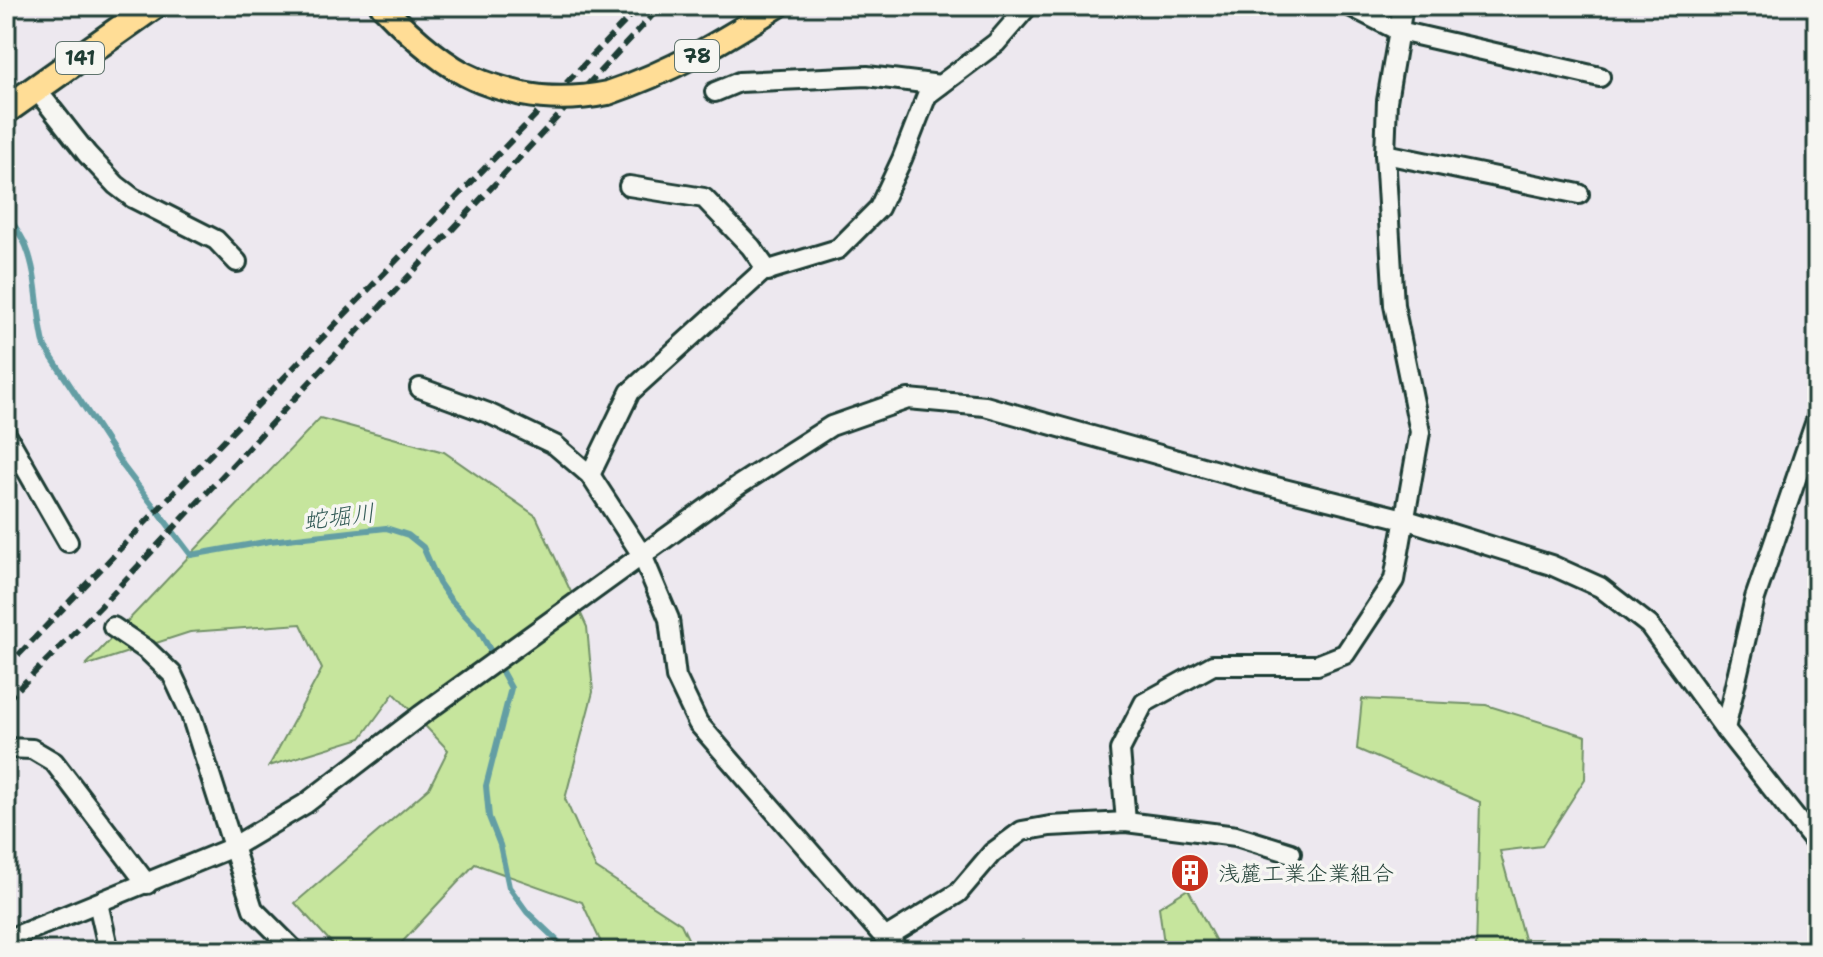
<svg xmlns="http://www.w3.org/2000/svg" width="1823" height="957" font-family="'Shantell Sans','Klee One',sans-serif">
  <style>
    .green { fill: #c6e59d; stroke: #729168; stroke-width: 2 }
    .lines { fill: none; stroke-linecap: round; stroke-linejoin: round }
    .stream { stroke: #639ea4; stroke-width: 6 }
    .minor-casing { stroke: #1f3d34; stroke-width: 24 }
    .major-casing { stroke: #1f3d34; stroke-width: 28 }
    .highway-casing { stroke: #1f3d34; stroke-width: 32 }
    .minor { stroke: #f6f6f2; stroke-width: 18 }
    .major { stroke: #ffdd96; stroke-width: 22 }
    .highway { stroke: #ffdd96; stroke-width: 26 }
    .rail { stroke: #1f3d34; stroke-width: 6; stroke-dasharray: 12 6; stroke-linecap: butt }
    .major-bridge-casing { stroke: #1f3d34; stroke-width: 28; stroke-linecap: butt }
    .major-bridge { stroke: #ffdd96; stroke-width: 22 }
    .labels { text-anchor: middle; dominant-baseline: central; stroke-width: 7; stroke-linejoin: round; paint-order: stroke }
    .shield { fill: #f6f6f2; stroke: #60746d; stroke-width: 2 }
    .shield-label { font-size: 20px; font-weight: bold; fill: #1f3d34 }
    .poi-label { font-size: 22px; fill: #1f3d34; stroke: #f6f6f2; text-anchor: start }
    .water-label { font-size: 24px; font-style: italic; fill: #365d59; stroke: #f6f6f2 }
  </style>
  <rect width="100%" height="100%" fill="#ede8ef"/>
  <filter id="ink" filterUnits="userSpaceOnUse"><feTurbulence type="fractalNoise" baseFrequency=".0125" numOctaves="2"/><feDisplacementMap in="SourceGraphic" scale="16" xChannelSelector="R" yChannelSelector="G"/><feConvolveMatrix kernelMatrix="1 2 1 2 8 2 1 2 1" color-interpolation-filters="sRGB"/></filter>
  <g filter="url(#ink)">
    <!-- green -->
    <g class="green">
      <polygon points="320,418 444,452 536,516 587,627 593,692 565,799 596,868 681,924 694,951 605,951 582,902 475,864 394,951 339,951 295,903 429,788 448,750 394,693 361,738 269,766 322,669 301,624 190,632 85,666"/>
      <polygon points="1362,699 1486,705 1586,736 1585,779 1542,846 1500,851 1524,939 1718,943 1763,951 1476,951 1480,802 1357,749"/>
      <polygon points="1188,889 1221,951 1165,951 1159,907"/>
    </g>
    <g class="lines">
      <!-- stream -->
      <path class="stream" d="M6,213C12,223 21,234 26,246C39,278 36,314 45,347L123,466L191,555L270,541L386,528L408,535L423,547L439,583L450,599L479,630L511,688L486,786L489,817L500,845L509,887L527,912L568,951"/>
      <defs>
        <g id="minor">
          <polyline points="1350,6 1399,31 1600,77"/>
          <polyline points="36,89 87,154 116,185 133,198 216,240 237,262"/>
          <polyline points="715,92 739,82 867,76 940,85"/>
          <polyline points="1385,154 1579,194"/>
          <polyline points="629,186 704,198 751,247 768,271"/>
          <polyline points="420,388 488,413 555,445 590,475 642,555 669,619 676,677 698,723 885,938 901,951"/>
          <polyline points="6,434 68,542"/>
          <polyline points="590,475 630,392 762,272 838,249 879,208 902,159 927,95 996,43 1028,6"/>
          <polyline points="113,627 147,650 172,674 191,715 253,909 295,951"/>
          <polyline points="1725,729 1755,598 1817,418"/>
          <polyline points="6,748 32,749 54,762 147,884"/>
          <polyline points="1126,822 1120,750 1144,703 1213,665 1317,665 1345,654 1394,580 1420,432 1394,305 1385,154 1387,101 1403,6"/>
          <polyline points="98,903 109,951"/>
          <polyline points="885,938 958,893 992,853 1022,831 1050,826 1126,822 1236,836 1291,853"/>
          <polyline points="6,940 231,848 305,804 421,715 739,485 831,426 908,399 985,406 1256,482 1404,519 1551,565 1600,587 1649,625 1725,729 1817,845"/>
        </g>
        <g id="major">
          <path d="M382,6C406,31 442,65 475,79C490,86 507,90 522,94"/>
          <path d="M608,93C673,71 721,42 778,6"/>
        </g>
        <polyline id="highway" points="6,110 153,6"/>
      </defs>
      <!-- minor casing -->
      <use href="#minor" class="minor-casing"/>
      <!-- major casing -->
      <use href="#major" class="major-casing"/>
      <!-- highway casing -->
      <use href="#highway" class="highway-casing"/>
      <!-- minor -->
      <use href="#minor" class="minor"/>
      <!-- major -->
      <use href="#major" class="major"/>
      <!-- highway -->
      <use href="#highway" class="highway"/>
      <!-- rail -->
      <g class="rail">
        <polyline points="6,668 640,6"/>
        <polyline points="6,701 100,607 661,6"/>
      </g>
      <defs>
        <path id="major-bridge" d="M522,94C552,100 578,99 608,93"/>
      </defs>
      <!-- major-bridge casing -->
      <use href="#major-bridge" class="major-bridge-casing"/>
      <!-- major-bridge -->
      <use href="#major-bridge" class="major-bridge"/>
    </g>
  </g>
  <!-- icons -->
  <defs>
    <symbol id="building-disc" viewBox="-11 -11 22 22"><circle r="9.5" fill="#c8321e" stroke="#f6f6f2"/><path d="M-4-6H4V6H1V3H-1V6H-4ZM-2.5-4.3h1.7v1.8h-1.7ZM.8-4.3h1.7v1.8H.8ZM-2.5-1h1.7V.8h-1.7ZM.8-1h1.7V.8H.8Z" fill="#fff"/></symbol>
  </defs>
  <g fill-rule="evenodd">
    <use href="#building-disc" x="1168" y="851" width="44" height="44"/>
  </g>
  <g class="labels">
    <!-- shield labels -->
    <g class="shield">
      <rect x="675" y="40" width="44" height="32" rx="6"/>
      <rect x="56" y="42" width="48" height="32" rx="6"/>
    </g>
    <g class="shield-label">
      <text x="697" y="56">78</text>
      <text x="80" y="58">141</text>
    </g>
    <!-- poi labels -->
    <g class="poi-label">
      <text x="1218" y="873">浅麓工業企業組合</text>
    </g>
    <!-- water labels -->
    <g class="water-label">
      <text transform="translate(339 517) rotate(-7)">蛇堀川</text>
    </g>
  </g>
  <!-- margin -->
  <rect width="1823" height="957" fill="none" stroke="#f6f6f2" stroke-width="32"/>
  <rect x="16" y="16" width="1791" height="925" fill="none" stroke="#1f3d34" stroke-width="3" filter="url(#ink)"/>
</svg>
